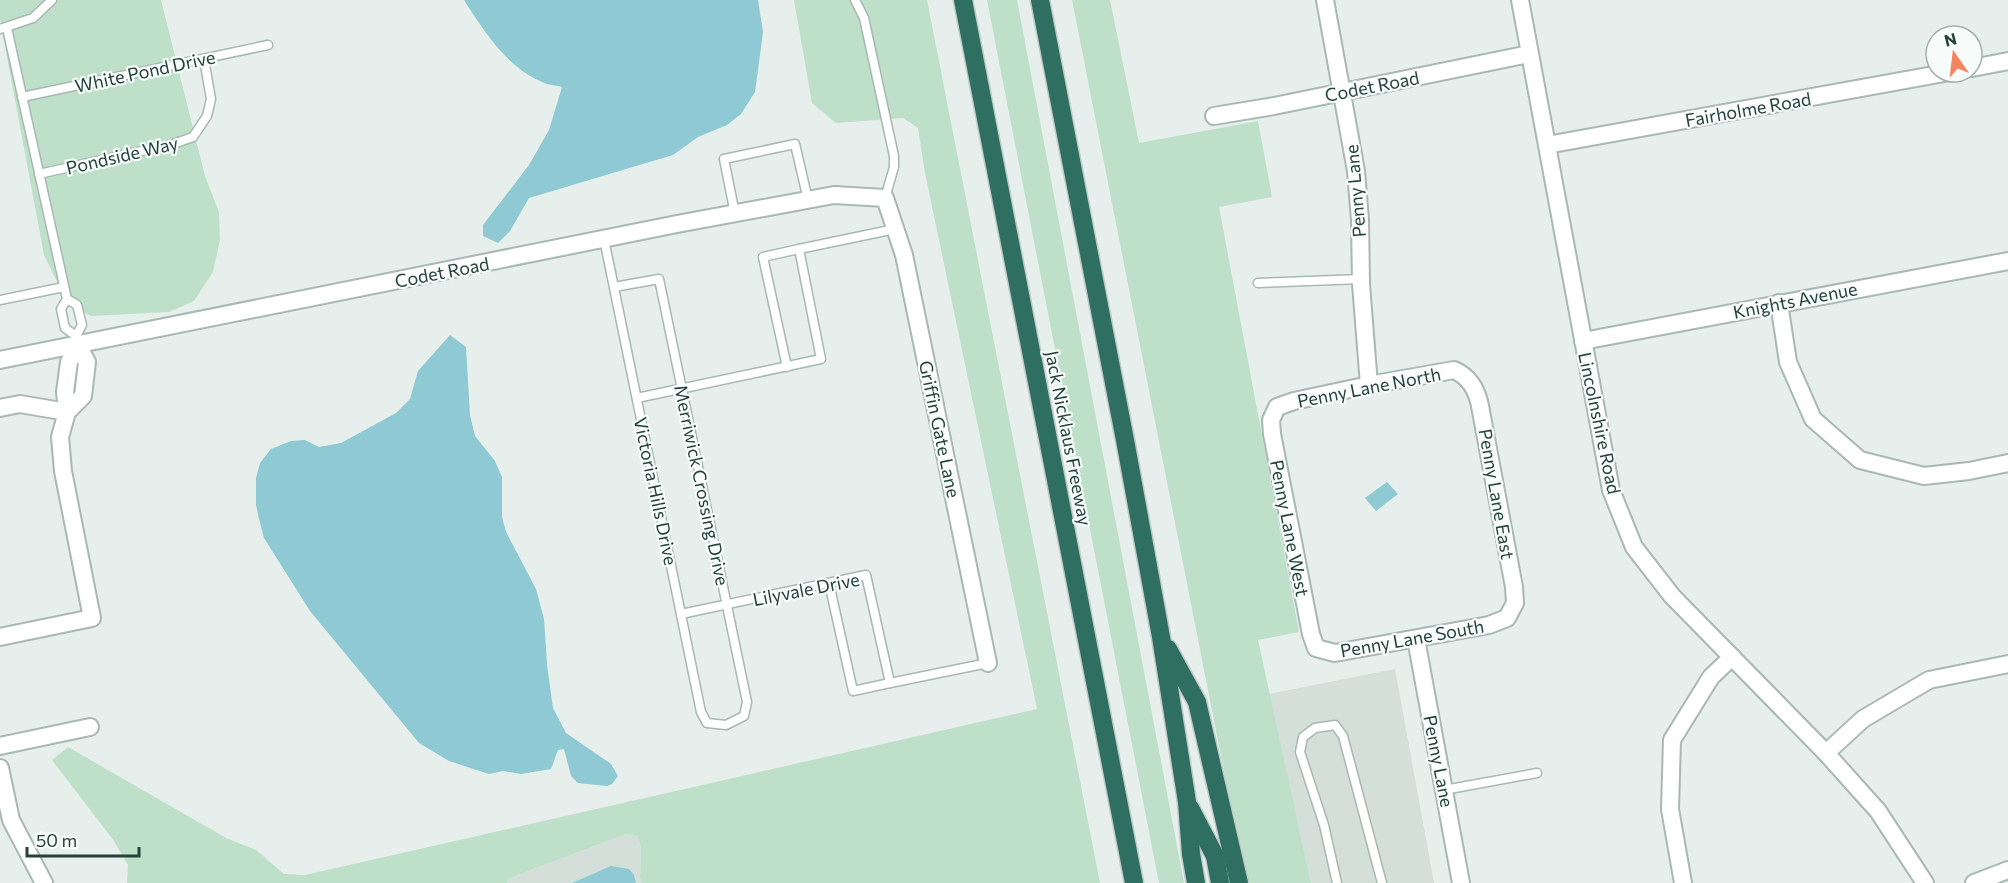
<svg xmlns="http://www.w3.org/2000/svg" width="2008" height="883" font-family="Commissioner,sans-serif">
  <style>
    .built { fill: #d4dfda }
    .green { fill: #bfe0c8 }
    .water { fill: #8ec9d4 }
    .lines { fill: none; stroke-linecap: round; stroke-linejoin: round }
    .service-casing { stroke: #a8b8b2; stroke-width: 11 }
    .minor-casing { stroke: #a8b8b2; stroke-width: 20 }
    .motorway-casing { stroke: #c2cac8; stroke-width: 21 }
    .service { stroke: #fff; stroke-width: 8 }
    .minor { stroke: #fff; stroke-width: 16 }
    .motorway { stroke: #2f6f62; stroke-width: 18 }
    .labels { text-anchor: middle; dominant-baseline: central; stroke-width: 4.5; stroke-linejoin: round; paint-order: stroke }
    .street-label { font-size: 18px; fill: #24423a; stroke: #f7fbf9 }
  </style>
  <rect width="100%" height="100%" fill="#e6efeb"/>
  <!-- built -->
  <g class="built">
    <polygon points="1395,669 1434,883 1311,883 1269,694"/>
    <polygon points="626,834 637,836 641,847 640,878 642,883 507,883 510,878"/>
  </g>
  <!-- green -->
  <g class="green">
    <polygon points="0,0 161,0 205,176 219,212 220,240 213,272 194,301 169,312 91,316 68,304 44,255 0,20"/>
    <polygon points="794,0 927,0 1100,883 642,883 640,878 641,847 637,836 626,834 510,878 507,883 127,883 128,865 114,841 52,760 68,747 226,838 256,850 284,874 305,875 1037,709 925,173 918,128 903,118 836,123 812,103"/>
    <polygon points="987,0 1017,0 1184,883 1159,883"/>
    <polygon points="1072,0 1110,0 1139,143 1258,121 1272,197 1219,207 1299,632 1258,640 1311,883 1246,883"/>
  </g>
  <!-- water -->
  <g class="water">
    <path d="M464,0H758L763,32L755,92L741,114L727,125L698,137L673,155L529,198L510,231L498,243L483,236V225L529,165L549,130L562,87C555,85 546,85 540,81C505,65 484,31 464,0Z"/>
    <polygon points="450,335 466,347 470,415 475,436 495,461 502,477 502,517 506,532 536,589 544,619 547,665 553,708 566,733 611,764 618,776 612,784 607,786 578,783 571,776 564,749 558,750 551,769 521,774 503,771 489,774 449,761 419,743 310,611 264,538 259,519 256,505 256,478 260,463 271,449 291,441 305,440 319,447 341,443 396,413 410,399 418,371"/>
    <polygon points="1387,482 1398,494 1376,511 1365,498"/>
    <polygon points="611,866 629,869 634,875 636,883 572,883"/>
  </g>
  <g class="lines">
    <defs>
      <g id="service">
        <polyline points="855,0 864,18 894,156 894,167 885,198"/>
        <polyline points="7,28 67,299 61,309 65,328 76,336"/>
        <polyline points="0,29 33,18 52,0"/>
        <polyline points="22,97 268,45"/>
        <polyline points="39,174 173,144 193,137 207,116 211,99 204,59"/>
        <polyline points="735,214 724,159 795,144 808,200"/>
        <polyline points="604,239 701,712 707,723 726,725 744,716 747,702 659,279 614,287"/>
        <polyline points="1258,283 1361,279"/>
        <polyline points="67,299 77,305 82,325 76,336 78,341"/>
        <polyline points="0,300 64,287"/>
        <polyline points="787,367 763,257 799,249"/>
        <polyline points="637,398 821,359 799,249 895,229"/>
        <polyline points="829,583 853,691 890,683"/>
        <polyline points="681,614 866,575 890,683 988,663"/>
        <polyline points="1444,790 1537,773"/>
        <polyline points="1337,883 1324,825 1300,752 1303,737 1315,728 1335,725 1343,736 1382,883"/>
      </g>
      <g id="minor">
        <polyline points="1325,0 1356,171 1360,220 1361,284 1369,385"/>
        <polyline points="1520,0 1611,490 1634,547 1672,596 1826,753 1878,811 1925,883"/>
        <polyline points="1972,68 2008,61"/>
        <polyline points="1214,116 1274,106 1529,54"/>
        <polyline points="1547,145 1950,72"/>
        <polyline points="1779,303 1788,362 1813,419 1860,460 1924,476 1969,471 2008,463"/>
        <polyline points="1583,341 2008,261"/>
        <polyline points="0,360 677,224 834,195 885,198 904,255 988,663"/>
        <path d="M1454,370C1470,377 1477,390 1480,406L1514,587L1515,603L1507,618L1489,625L1335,653L1316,648L1311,634L1272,434L1271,420L1277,407L1294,401L1369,385Z"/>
        <polyline points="0,408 20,404 67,412"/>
        <polyline points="0,637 92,618 63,471 60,437 67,412 65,392 69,362 78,345 87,362 83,396 67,412"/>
        <polyline points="1416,639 1461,883"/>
        <polyline points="0,746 90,727"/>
        <polyline points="1826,753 1863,719 1929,680 2008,664"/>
        <polyline points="0,768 11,820 44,883"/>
        <polyline points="1683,883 1670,809 1672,740 1711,677 1732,657"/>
        <polyline points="1974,883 2008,870"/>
      </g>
      <g id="motorway">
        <polyline points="963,0 1134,883"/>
        <polyline points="1040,0 1125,440 1161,637 1187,802 1191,854 1196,883"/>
        <polyline points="1168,649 1197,702 1239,883"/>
        <polyline points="1190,808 1215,856 1220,883"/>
      </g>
    </defs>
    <!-- service casing -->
    <use href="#service" class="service-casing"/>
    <!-- minor casing -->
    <use href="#minor" class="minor-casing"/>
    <!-- motorway casing -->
    <use href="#motorway" class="motorway-casing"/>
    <!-- service -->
    <use href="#service" class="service"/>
    <!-- minor -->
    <use href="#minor" class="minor"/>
    <!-- motorway -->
    <use href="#motorway" class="motorway"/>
  </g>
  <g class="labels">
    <!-- street labels -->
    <g class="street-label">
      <text transform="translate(145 71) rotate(-12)">White Pond Drive</text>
      <text transform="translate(1372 86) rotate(-11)">Codet Road</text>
      <text transform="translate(1748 109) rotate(-10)">Fairholme Road</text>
      <text transform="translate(122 155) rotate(-13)">Pondside Way</text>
      <text transform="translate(1355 191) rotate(-95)">Penny Lane</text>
      <text transform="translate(442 272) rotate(-11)">Codet Road</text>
      <text transform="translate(1795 300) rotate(-11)">Knights Avenue</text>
      <text transform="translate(1369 387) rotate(-11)">Penny Lane North</text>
      <text transform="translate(1600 423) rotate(78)">Lincolnshire Road</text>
      <text transform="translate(940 429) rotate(78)">Griffin Gate Lane</text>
      <text transform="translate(1069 438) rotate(79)">Jack Nicklaus Freeway</text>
      <text transform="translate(702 485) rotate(78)">Merriwick Crossing Drive</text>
      <text transform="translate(656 491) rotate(78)">Victoria Hills Drive</text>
      <text transform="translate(1497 494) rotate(80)">Penny Lane East</text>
      <text transform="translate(1290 528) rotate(79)">Penny Lane West</text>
      <text transform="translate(806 589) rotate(-11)">Lilyvale Drive</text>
      <text transform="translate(1412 638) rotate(-10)">Penny Lane South</text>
      <text transform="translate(1439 761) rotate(79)">Penny Lane</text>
    </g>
  </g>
  <!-- north arrow -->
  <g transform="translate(1954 54) rotate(346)"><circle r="28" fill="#f7fbf9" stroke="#a3b1ad" stroke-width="1.5"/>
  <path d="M0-4.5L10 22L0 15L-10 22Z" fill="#f4845f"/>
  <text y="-9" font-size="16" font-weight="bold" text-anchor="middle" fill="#24423a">N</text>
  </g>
  <!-- scale -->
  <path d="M27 847v9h112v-9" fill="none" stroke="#24423a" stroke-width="3"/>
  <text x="36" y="847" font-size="18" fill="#24423a" stroke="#f7fbf9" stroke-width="4.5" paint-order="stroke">50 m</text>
</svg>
